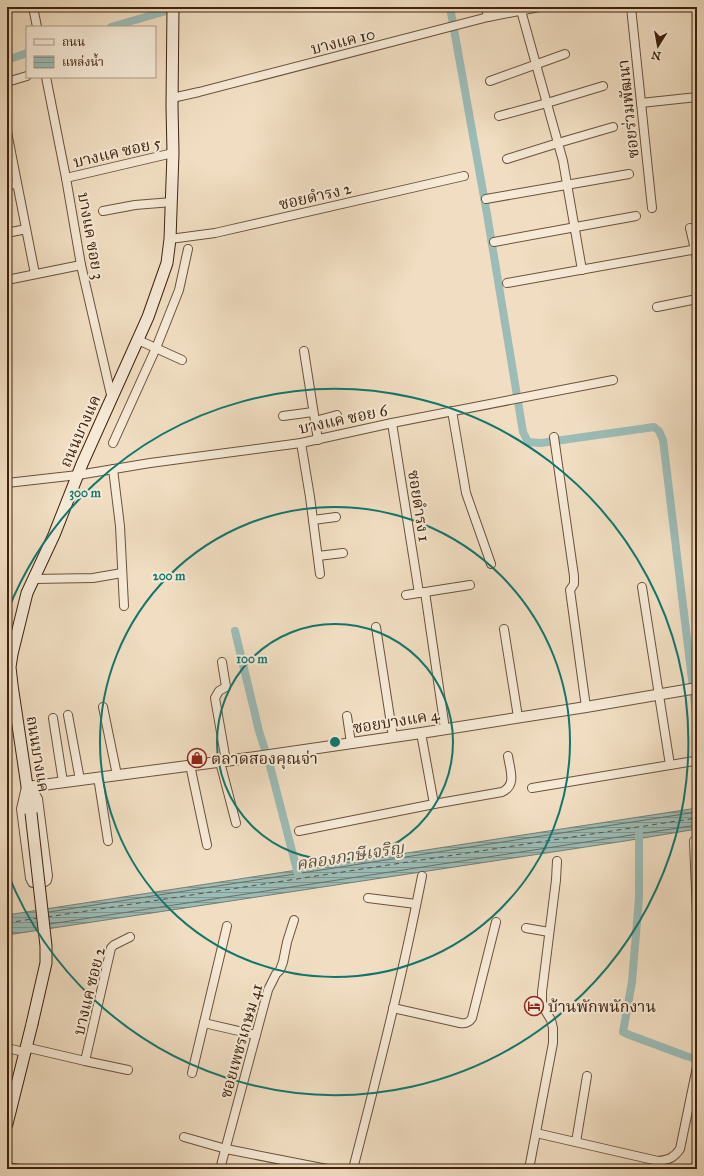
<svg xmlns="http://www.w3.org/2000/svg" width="704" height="1176" font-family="'IM FELL Great Primer','Noto Serif Thai',serif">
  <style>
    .water { fill: url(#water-rules); stroke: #767e73 }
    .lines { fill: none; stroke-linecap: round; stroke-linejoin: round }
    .shore { stroke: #6d6f62; stroke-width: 1 }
    .canal { stroke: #9bbcb7; stroke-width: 8 }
    .ferry { stroke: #5b5041; stroke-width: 1; stroke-dasharray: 5 4; stroke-linecap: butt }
    .minor-casing { stroke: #6c513b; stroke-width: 10 }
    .tertiary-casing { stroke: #6c513b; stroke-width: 12 }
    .secondary-casing { stroke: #3f220e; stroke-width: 13 }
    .minor { stroke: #f6ead7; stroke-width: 8 }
    .tertiary { stroke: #f6ead7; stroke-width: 10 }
    .secondary { stroke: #f6ead7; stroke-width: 11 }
    .secondary-bridge-casing { stroke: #3f220e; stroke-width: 13; stroke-linecap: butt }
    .secondary-bridge { stroke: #f6ead7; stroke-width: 11 }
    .ring { fill: none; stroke: #0f766e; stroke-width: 2 }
    .labels { text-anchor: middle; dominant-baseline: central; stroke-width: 4; stroke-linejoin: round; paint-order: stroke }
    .street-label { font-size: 16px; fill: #3f220e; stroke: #f6ead7 }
    .poi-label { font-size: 16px; fill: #3f220e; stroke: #f6ead7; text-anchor: start }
    .water-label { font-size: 17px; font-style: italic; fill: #5b5041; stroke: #f6ead7 }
    .centre { fill: #0f766e; stroke: #f6ead7; stroke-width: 2 }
    .ring-label { font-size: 12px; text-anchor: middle; font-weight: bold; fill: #0f766e; stroke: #f6ead7; stroke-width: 4; stroke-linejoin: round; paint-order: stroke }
  </style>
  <defs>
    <pattern id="water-rules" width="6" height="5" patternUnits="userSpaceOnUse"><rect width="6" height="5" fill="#9bbcb7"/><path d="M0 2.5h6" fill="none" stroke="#809893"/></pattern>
  </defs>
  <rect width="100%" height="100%" fill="#f1dec2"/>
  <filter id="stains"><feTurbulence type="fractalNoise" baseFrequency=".005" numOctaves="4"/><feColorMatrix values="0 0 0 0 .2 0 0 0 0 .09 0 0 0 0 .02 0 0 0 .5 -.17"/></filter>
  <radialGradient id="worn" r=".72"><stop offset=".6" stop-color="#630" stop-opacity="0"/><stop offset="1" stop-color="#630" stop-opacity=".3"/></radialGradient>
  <!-- water -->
  <polygon class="water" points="697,808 697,829 625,841 7,935 7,915"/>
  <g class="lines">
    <!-- shore -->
    <g class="shore">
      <polyline points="49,912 697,812"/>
      <polyline points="50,924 697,825"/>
    </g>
    <!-- canal -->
    <g class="canal">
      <polyline points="450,7 487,214 523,432 528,442 541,443 654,427 659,431 663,440 697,721"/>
      <polyline points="111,27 180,7"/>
      <polyline points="7,60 27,53"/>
      <polyline points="235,631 259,731 270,766 299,878"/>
      <polyline points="639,829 639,898 632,982 623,1032 627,1034 686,1056 697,1059"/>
    </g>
    <!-- ferry -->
    <g class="ferry">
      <polyline points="47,917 697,818"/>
      <polyline points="7,923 38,918"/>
    </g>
    <defs>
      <g id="minor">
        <polyline points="33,7 37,27"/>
        <polyline points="486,7 488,17"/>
        <polyline points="520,7 563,161 582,270"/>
        <polyline points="631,7 652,208"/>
        <polyline points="46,77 66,178 81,265 112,399"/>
        <polyline points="490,81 565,54"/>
        <polyline points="7,82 27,76"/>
        <polyline points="172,98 199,92 488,17 539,7"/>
        <polyline points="641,103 697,97"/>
        <polyline points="499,116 547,103 603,86"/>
        <polyline points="7,132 35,274"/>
        <polyline points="507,159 558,143 613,127"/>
        <polyline points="66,178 173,153"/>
        <polyline points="7,185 17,184"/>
        <polyline points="486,199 629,174"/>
        <polyline points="103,211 135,205 172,202"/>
        <polyline points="690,228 697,258"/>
        <polyline points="7,233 26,229"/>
        <polyline points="170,239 215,233 464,176"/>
        <polyline points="494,242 636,216"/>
        <polyline points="7,280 81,265"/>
        <polyline points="507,283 697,249"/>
        <polyline points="657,307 697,299"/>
        <polyline points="138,340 182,360"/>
        <polyline points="304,351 318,440"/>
        <polyline points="452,411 466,493 491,564"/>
        <polyline points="283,416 313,412"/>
        <polyline points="315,421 337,415"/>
        <polyline points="392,423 419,593"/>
        <polyline points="554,437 574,576 574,584 570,590 586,707"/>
        <polyline points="113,443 156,348 179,290 188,249"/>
        <polyline points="301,443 310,497 320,574"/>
        <polyline points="113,469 120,526 124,606"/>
        <polyline points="7,483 78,475 150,463 301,443 392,423 613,380"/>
        <polyline points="313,520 336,517"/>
        <polyline points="318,556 343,553"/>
        <polyline points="33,579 93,578 122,573"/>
        <polyline points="642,587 670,765"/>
        <polyline points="425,592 445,729"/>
        <polyline points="406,595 470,585"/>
        <polyline points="376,627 393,737"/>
        <polyline points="504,629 518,717"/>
        <polyline points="222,662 226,687 219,691 215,698 226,761"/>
        <polyline points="103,707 117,775"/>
        <polyline points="68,715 80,780"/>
        <polyline points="347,716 351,743"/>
        <polyline points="53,718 63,782"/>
        <polyline points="220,762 236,823"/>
        <polyline points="190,765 207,845"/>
        <polyline points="98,777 108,841"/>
        <polyline points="532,788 694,761"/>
        <path d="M434,804L502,792C517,785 510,770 508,756"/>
        <polyline points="299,831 434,804 421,733"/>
        <polyline points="694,841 697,914"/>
        <polyline points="368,898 416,904"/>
        <polyline points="526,928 549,932"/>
        <path d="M393,1008L460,1023C466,1024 469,1023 472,1018L496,922"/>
        <polyline points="204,1023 256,1035"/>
        <polyline points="25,1047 85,1061 128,1070"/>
        <polyline points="7,1048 24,1052"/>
        <polyline points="85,1061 111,948 114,945 130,937"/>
        <polyline points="192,1073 227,926"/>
        <path d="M536,1133L658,1161C668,1160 674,1158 680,1149L697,1067"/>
        <polyline points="184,1137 226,1149 327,1169"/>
        <polyline points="576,1142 587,1076"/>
        <polyline points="7,1167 20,1169"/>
        <polyline points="220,1169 268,990 276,974 280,970 283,962 287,942 294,920"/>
        <path d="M353,1169C378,1072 403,974 422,876"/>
        <polyline points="529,1169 553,1043 553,1028 551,1020 545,1010 542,1002 542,992 556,880 557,861"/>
      </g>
      <g id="tertiary">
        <polyline points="27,787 256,757 421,733 586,707 697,688"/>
        <polygon points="27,787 34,794 37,799 47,876 46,880 43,882 33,882 31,878 22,809"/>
      </g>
      <g id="secondary">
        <polyline points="31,813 12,685 10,667 12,654 27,593 54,535 82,464 148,317 167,263 170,239 173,153 172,106 173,7"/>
        <polyline points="7,1124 32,1024"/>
      </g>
    </defs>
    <!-- minor casing -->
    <use href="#minor" class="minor-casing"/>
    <!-- tertiary casing -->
    <use href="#tertiary" class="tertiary-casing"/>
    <!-- secondary casing -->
    <use href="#secondary" class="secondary-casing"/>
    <!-- minor -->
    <use href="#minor" class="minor"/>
    <!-- tertiary -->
    <use href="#tertiary" class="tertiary"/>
    <!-- secondary -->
    <use href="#secondary" class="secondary"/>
    <defs>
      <polyline id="secondary-bridge" points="31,813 46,946 46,963 32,1024"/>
    </defs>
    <!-- secondary-bridge casing -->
    <use href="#secondary-bridge" class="secondary-bridge-casing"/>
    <!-- secondary-bridge -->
    <use href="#secondary-bridge" class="secondary-bridge"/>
  </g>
  <!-- distance rings -->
  <g class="ring">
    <circle cx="335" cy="742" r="118"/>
    <circle cx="335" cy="742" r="235"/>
    <path d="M8 610A353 353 0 1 1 8 874"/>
  </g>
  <!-- icons -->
  <defs>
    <symbol id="shop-ring" viewBox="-11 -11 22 22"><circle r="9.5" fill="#f6ead7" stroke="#8f2418" stroke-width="1.5"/><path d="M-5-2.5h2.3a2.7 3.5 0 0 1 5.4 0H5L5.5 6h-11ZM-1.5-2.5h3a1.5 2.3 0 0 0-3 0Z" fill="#8f2418"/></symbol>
    <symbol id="hotel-ring" viewBox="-11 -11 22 22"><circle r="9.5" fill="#f6ead7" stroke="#8f2418" stroke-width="1.5"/><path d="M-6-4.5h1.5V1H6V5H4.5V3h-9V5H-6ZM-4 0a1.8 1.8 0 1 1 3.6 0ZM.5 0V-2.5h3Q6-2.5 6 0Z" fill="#8f2418"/></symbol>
  </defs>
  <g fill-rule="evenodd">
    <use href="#shop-ring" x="186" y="747" width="22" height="22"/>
    <use href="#hotel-ring" x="523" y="995" width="22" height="22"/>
  </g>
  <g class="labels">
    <!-- street labels -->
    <g class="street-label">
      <text transform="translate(343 41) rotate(-14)">บางแค 10</text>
      <text transform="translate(628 109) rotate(-96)">ซอยร่วมพัฒนา</text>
      <text transform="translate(117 152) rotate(-13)">บางแค ซอย 5</text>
      <text transform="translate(315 196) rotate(-13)">ซอยดำรง 2</text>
      <text transform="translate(91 236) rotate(80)">บางแค ซอย 3</text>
      <text transform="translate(343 419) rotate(-12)">บางแค ซอย 6</text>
      <text transform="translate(80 431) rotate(-66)">ถนนบางแค</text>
      <text transform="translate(419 506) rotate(81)">ซอยดำรง 1</text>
      <text transform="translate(396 721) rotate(-9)">ซอยบางแค 4</text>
      <text transform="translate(38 754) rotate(81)">ถนนบางแค</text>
      <text transform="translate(89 991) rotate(-76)">บางแค ซอย 2</text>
      <text transform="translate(241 1041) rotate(-74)">ซอยเพชรเกษม 41</text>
    </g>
    <!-- poi labels -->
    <g class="poi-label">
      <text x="211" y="758">ตลาดสองคุณจ่า</text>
      <text x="548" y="1006">บ้านพักพนักงาน</text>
    </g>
    <!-- water labels -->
    <g class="water-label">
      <text transform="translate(350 856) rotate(-9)">คลองภาษีเจริญ</text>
    </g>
  </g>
  <circle cx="335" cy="742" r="6" class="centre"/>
  <g class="ring-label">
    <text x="85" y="497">300 m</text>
    <text x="169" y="580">200 m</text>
    <text x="252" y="663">100 m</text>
  </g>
  <!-- margin -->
  <rect width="704" height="1176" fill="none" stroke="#f1dec2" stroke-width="24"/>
  <rect x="8" y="8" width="688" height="1160" fill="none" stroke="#3f220e" stroke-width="2"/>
  <rect x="12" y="12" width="680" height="1152" fill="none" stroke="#3f220e"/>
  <!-- legend -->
  <rect x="26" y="26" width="130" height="52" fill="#f6ead7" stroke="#ad9a87"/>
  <rect x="34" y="39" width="20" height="6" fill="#f6ead7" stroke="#ad9a87"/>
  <text x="62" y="46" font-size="12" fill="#3f220e">ถนน</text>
  <rect x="34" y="56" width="20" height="12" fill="url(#water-rules)" stroke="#ad9a87"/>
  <text x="62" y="66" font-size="12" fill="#3f220e">แหล่งน้ำ</text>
  <!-- north arrow -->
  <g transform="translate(658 46) rotate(191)" stroke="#f6ead7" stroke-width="3" paint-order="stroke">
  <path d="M0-3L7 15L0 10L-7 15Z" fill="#3f220e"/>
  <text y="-6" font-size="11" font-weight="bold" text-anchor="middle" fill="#3f220e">N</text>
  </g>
  <rect width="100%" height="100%" filter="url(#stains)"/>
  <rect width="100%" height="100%" fill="url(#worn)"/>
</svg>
